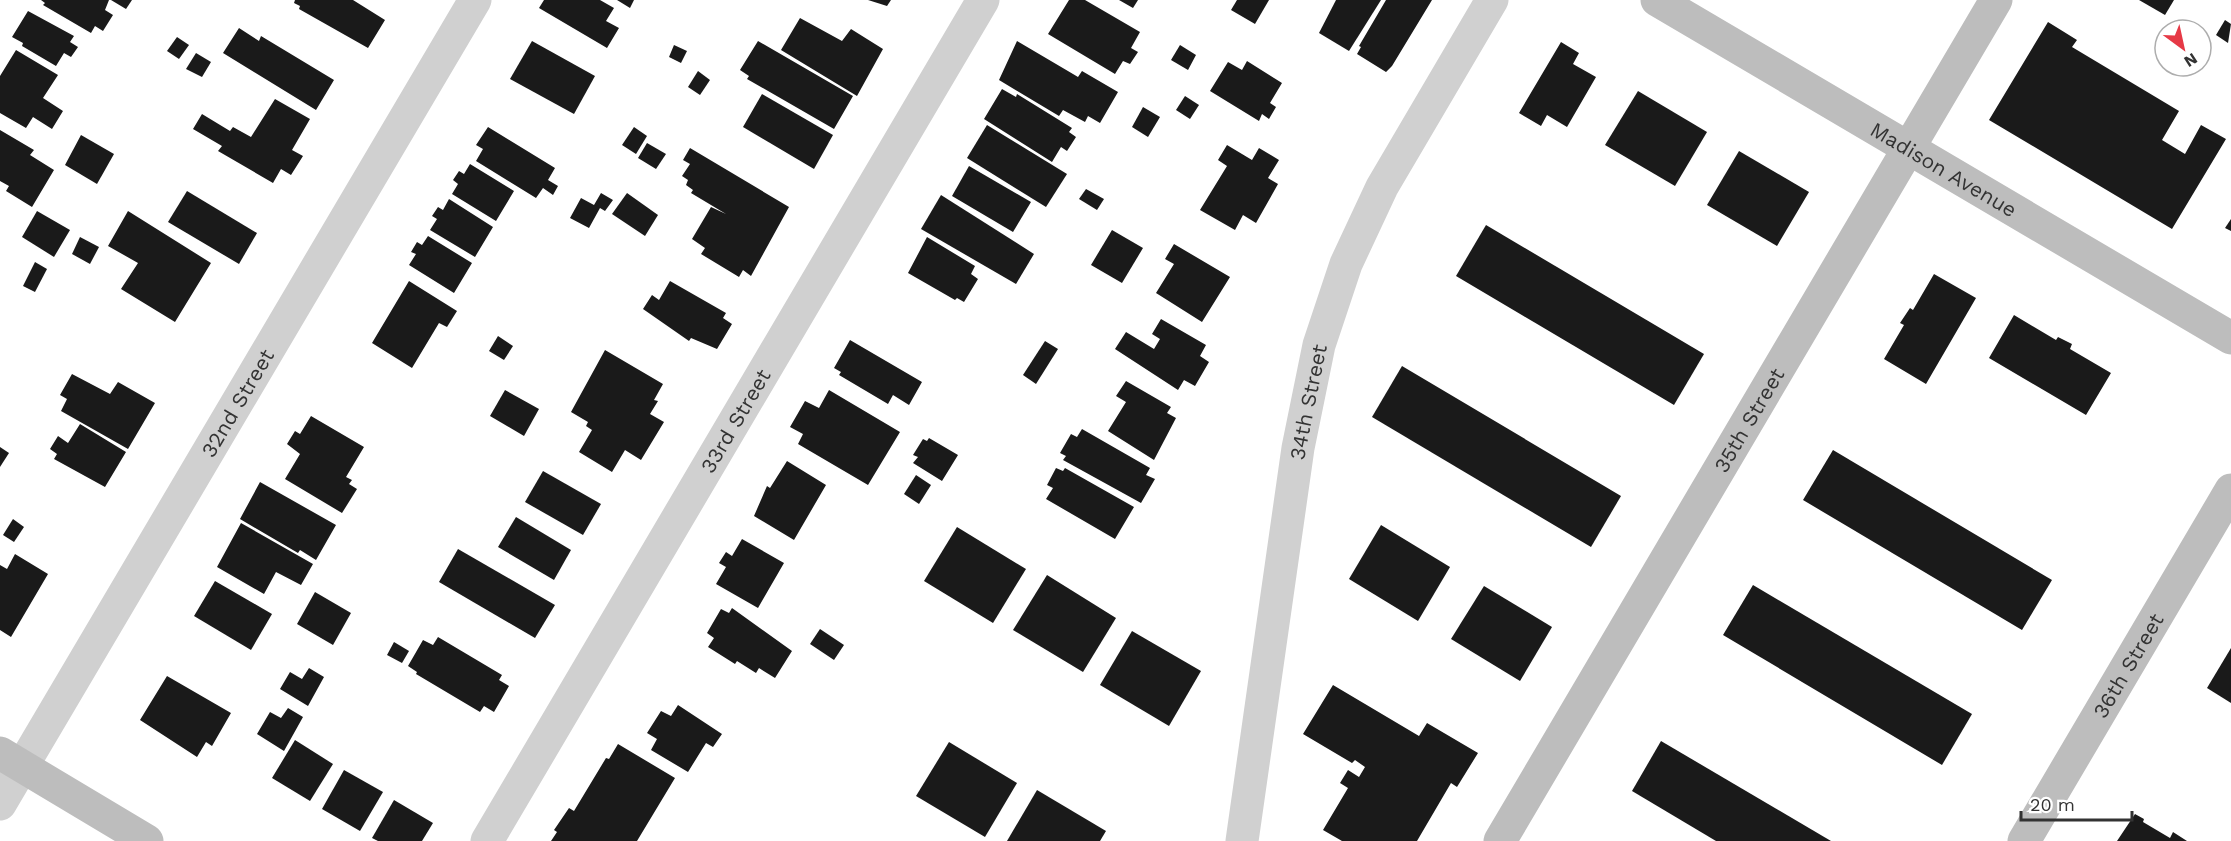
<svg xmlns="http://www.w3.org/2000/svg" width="2231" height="841" font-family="'Work Sans',sans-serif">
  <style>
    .building { fill: #1a1a1a }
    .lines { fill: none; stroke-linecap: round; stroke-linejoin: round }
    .street { stroke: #d0d0d0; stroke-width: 33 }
    .secondary { stroke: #bdbdbd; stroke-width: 33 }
    .labels { text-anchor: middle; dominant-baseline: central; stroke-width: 6; stroke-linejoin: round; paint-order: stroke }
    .street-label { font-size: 21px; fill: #333; stroke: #fff }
  </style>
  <rect width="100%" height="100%" fill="#fff"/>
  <!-- building -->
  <g class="building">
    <polygon points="41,0 109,0 105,10 113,15 103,31 95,26 91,33 43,5 45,3"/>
    <polygon points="111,0 132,0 126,9"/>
    <polygon points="295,0 353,0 385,20 368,48 299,9 300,6 294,3"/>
    <polygon points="544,0 600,0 614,8 606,21 619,28 607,48 539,8"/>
    <polygon points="617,0 634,0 630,8"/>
    <polygon points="868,0 891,0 887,6"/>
    <polygon points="1069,0 1085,0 1140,32 1131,48 1138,52 1130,64 1123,61 1115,74 1048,34"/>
    <polygon points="1119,0 1138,0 1133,8"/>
    <polygon points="1237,0 1269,0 1255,24 1231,10"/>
    <polygon points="1336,0 1381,0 1349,51 1319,33"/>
    <polygon points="1386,0 1432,0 1392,66 1386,72 1357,54 1361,47 1359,46"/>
    <polygon points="2139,0 2174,0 2165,15"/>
    <polygon points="28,11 74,36 70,42 78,47 71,57 64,53 56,66 22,46 23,43 12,37"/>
    <polygon points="800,18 842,41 851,29 883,49 857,96 781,50"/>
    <polygon points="2225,20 2231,24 2228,43 2216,35"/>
    <polygon points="2048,22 2077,40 2072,47 2179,111 2162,140 2185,154 2201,125 2226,139 2172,229 1989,120"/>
    <polygon points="239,28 259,41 261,36 334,80 316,110 223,53"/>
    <polygon points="177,37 189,45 179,59 167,51"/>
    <polygon points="532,41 595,76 574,114 510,79"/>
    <polygon points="758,41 853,96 834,129 747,79 749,76 740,70"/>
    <polygon points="1017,41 1073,74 1078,77 1082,71 1118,92 1100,123 1088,116 1085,122 1063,110 1059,116 999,80"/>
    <polygon points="1561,42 1579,53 1573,64 1596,77 1567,127 1547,115 1541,126 1519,113"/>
    <polygon points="674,45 687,51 681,63 669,57"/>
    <polygon points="1180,45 1196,55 1188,70 1171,60"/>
    <polygon points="16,50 58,75 43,98 63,111 52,129 33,117 26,128 0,113 0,76"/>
    <polygon points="196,53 211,62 202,77 186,69"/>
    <polygon points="1247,61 1282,83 1270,103 1276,107 1269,119 1262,114 1259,121 1210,91 1228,62 1242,70"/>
    <polygon points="698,71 710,80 700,95 688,87"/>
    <polygon points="1002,89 1016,97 1017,94 1072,128 1069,132 1076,137 1067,151 1061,147 1052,162 984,119"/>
    <polygon points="1638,91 1707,132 1675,186 1605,145"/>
    <polygon points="762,94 833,135 814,169 743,127"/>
    <polygon points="1185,96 1199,105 1190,119 1176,110"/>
    <polygon points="275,99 310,119 292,150 303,156 291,175 281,169 273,183 218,151 222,146 193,129 202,114 230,131 233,127 251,137"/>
    <polygon points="1143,107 1160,117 1148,137 1132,127"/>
    <polygon points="987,125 1067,174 1046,207 967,158"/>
    <polygon points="488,127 555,168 548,180 558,186 553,195 543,188 536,198 476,161 483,149 476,145"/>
    <polygon points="634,127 647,136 636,154 622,145"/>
    <polygon points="0,130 34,150 30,155 54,170 32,207 6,191 9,186 0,181"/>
    <polygon points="81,135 114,154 97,184 65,165"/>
    <polygon points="647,143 666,154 656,169 638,158"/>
    <polygon points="1227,145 1252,160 1259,148 1279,160 1268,178 1278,184 1256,223 1243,215 1235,230 1200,210 1227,166 1218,160"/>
    <polygon points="690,148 789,207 751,276 743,270 739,277 701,254 705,248 692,239 711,207 726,214 691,193 693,190 686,185 688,180 682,176 690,164 683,160"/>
    <polygon points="1739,151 1809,192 1777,246 1707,205"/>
    <polygon points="470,164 514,191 496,221 452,194 458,184 453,180 459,171 464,174"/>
    <polygon points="969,166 1031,202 1013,232 952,196"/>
    <polygon points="1086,189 1104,199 1097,210 1079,199"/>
    <polygon points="187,191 257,233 239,264 168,222"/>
    <polygon points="601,193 613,200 605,211 600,208 589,228 570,218 581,198 594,205"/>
    <polygon points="627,193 658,215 645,236 612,214"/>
    <polygon points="941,195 1034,254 1016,284 921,229"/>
    <polygon points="449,199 493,227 475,257 430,230 437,219 432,216 438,207 443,210"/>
    <polygon points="37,211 70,230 54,257 22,237"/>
    <polygon points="128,211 211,263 175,322 121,289 138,263 108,246"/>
    <polygon points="2231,219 2231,231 2225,228"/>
    <polygon points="1486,225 1704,354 1674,405 1456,276"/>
    <polygon points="1112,230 1143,248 1122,283 1091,265"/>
    <polygon points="428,236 472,263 454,293 409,265 416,254 411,252 417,242 422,245"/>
    <polygon points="80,237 99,247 90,264 72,254"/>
    <polygon points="927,237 975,266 971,274 978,279 964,302 957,298 955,300 908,273"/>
    <polygon points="1174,244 1230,277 1202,322 1156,293 1174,264 1165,259"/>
    <polygon points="35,262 47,269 35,292 23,286"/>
    <polygon points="1934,274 1976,298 1926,384 1884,359 1904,325 1900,323 1910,308 1913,310"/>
    <polygon points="409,281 457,311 447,327 439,323 412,368 372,343"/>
    <polygon points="670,281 726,313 723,318 732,324 717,349 691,338 689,341 643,309 652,295 659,300"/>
    <polygon points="2014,315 2056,340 2058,337 2072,344 2070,349 2111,373 2086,415 1989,358"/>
    <polygon points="1161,319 1206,345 1200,356 1209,362 1195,386 1184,380 1178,390 1115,349 1126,332 1154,349 1160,339 1152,334"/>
    <polygon points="498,336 513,346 504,360 489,351"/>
    <polygon points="850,340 922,382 909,405 893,395 888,404 839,375 841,372 834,368"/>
    <polygon points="1045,341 1058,349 1036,384 1023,375"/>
    <polygon points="605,350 663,384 654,400 658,401 650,414 664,422 641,460 625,450 612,472 579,452 592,430 586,426 588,422 571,412"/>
    <polygon points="1402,366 1621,496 1591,547 1372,417"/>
    <polygon points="72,374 110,394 118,382 155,403 128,449 61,411 67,399 60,395"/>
    <polygon points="1126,381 1171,407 1167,413 1176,418 1154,460 1108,431 1126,402 1116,396"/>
    <polygon points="505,390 539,409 524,436 490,416"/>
    <polygon points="829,390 900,432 868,485 798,444 803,434 790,427 805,401 819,408"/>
    <polygon points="311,416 364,447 346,477 352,480 349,484 357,489 342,513 285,479 300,454 287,444 295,431 300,434"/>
    <polygon points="80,424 126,452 105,487 54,459 57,454 50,449 58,436 68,443"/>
    <polygon points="1082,429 1150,468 1146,475 1155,479 1141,503 1063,460 1066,456 1060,453 1071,434 1077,437"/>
    <polygon points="929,438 958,455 942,481 913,463 918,457 913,455 923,439 927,441"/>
    <polygon points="0,447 9,453 0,467"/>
    <polygon points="1833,450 2052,580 2022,630 1803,500"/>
    <polygon points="787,461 826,485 794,540 754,516 767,486 770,488"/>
    <polygon points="1056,468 1063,471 1065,468 1134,507 1115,539 1046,499 1053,488 1047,485"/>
    <polygon points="543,471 601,504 583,535 525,502"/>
    <polygon points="916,475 931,485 919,504 904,494"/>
    <polygon points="260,482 336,525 316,560 300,550 298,553 240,519"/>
    <polygon points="516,517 571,550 554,580 498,547"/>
    <polygon points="13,519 24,527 14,542 3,535"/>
    <polygon points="241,523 313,564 301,585 276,572 264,594 217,567"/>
    <polygon points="1381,525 1450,567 1418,621 1349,579"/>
    <polygon points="957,527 1026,569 993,623 924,581"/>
    <polygon points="742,539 784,563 758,608 716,584 726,567 719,563 726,552 732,556"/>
    <polygon points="458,549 555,605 535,638 439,582"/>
    <polygon points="15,554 48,574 11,637 0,630 0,565 7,569"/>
    <polygon points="1047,575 1116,618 1083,672 1013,630"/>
    <polygon points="215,581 272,614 251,650 194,616"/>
    <polygon points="1753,585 1972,714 1942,765 1723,635"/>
    <polygon points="1484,586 1552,627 1520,681 1451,639"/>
    <polygon points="315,592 351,613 333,645 297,624"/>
    <polygon points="732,608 792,651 775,678 759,668 756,673 737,661 735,664 708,647 714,638 707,633 721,609 729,613"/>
    <polygon points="820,629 844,645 834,660 810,644"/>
    <polygon points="1132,631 1201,671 1169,726 1100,685"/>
    <polygon points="438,637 502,675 499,680 509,686 494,712 484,706 480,712 416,674 417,672 408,666 423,640 433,645"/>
    <polygon points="394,642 409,651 402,663 387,655"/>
    <polygon points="2231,648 2231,703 2207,688"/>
    <polygon points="309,668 324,677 308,706 280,689 290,672 302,679"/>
    <polygon points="167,676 231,713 212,746 206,742 197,757 140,720"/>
    <polygon points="1333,685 1419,736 1427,723 1478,753 1457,787 1451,783 1417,841 1342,841 1323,830 1348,788 1340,783 1348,770 1359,777 1365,767 1355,760 1352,763 1303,734"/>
    <polygon points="678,705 722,734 713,747 706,743 688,772 651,750 657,739 647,733 661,711 671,716"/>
    <polygon points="288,708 303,717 284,751 257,734 270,712 281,718"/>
    <polygon points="295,740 333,764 310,801 272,778"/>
    <polygon points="1661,741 1831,841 1716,841 1632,791"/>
    <polygon points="949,742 1017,783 985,837 916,796"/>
    <polygon points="618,744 675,778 637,841 551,841 557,832 554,830 569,808 574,811 606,758 609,759"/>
    <polygon points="344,770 383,792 360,831 322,809"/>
    <polygon points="1037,790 1106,831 1100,841 1007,841"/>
    <polygon points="394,800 433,823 422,841 378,841 372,838"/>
    <polygon points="2135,814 2144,819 2143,822 2170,838 2173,832 2187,841 2117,841"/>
  </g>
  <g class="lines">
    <!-- street -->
    <g class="street">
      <path id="s1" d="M0,804L475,0"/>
      <path id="s2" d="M487,841L983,0"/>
      <path id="s3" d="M1242,841L1298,448L1319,345L1346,264L1382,187L1492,0"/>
    </g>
    <!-- secondary -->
    <g class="secondary">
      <path id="s4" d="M1657,0L2231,338"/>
      <polyline points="0,753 147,841"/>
      <path id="s5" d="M1500,841L1996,0"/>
      <path id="s6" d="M2024,841L2231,490"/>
    </g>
  </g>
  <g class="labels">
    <!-- street labels -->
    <g class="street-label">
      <text stroke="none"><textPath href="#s4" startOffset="333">Madison Avenue</textPath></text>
      <text stroke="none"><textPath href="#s1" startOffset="466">32nd Street</textPath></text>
      <text stroke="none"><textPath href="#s3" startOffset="444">34th Street</textPath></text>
      <text stroke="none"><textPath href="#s2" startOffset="488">33rd Street</textPath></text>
      <text stroke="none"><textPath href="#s5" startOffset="489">35th Street</textPath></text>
      <text stroke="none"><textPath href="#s6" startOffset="204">36th Street</textPath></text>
    </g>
  </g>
  <!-- north arrow -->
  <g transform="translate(2183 48) rotate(147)"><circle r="28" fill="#ffffff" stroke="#adadad" stroke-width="1.5"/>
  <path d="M0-4.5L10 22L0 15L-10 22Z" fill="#e63946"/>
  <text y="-9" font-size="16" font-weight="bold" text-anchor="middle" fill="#333333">N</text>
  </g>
  <!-- scale -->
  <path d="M2021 811v9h111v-9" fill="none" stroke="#333333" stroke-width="3"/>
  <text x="2030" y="811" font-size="18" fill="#333333" stroke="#ffffff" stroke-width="4.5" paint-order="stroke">20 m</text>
</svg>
